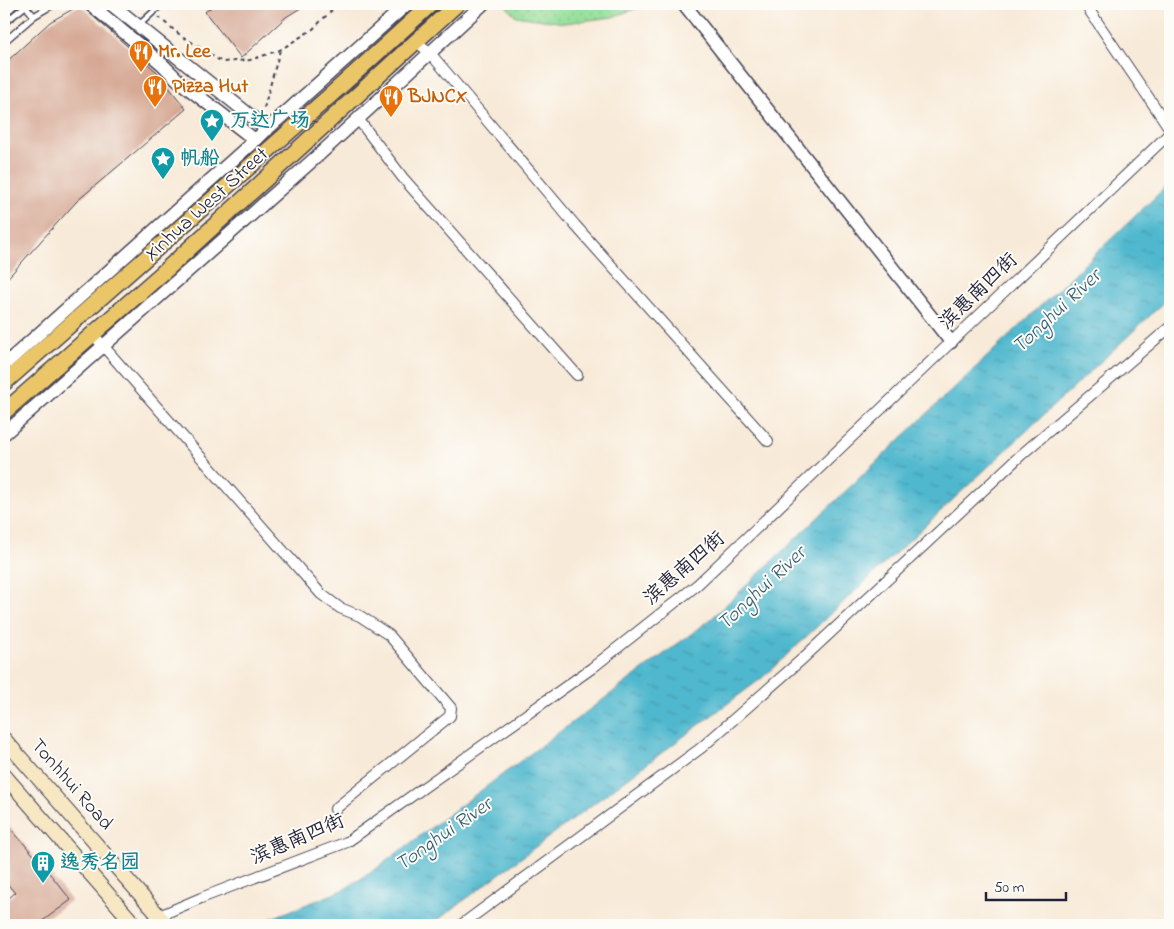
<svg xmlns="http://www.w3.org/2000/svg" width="1174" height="929" font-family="'Indie Flower','LXGW WenKai TC',sans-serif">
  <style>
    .green { fill: url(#green-dots); stroke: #5c806a }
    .water { fill: url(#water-ripples); stroke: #396d84 }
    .building { fill: #d6a894 }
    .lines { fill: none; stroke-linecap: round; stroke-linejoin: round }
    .service-casing { stroke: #424053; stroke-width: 8 }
    .minor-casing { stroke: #424053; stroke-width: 12 }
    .tertiary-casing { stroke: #424053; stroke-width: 15 }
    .secondary-casing { stroke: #424053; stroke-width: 16 }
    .primary-casing { stroke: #424053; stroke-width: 18 }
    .path { stroke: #424053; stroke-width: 2; stroke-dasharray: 4 4; stroke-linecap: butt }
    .service { stroke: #fff; stroke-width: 5 }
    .minor { stroke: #fff; stroke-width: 10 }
    .tertiary { stroke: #fff; stroke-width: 12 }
    .secondary { stroke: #f7e8c3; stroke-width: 14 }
    .primary { stroke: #ebc669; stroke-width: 15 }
    .labels { text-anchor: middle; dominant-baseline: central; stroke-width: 4; stroke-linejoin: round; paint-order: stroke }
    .food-label { font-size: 20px; font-weight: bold; fill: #c56008; stroke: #fdfcf7; text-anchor: start }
    .culture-label { font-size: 20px; font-weight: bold; fill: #0d838f; stroke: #fdfcf7; text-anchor: start }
    .street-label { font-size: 20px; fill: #22223b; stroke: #fdfcf7 }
    .water-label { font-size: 21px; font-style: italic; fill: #345e76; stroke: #fdfcf7 }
  </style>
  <defs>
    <pattern id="green-dots" width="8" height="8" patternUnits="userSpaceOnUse" patternTransform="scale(1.25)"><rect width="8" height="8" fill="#96df9a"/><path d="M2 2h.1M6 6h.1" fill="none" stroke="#81bf86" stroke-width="1.8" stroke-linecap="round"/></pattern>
    <pattern id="water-ripples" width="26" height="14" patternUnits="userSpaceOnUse" patternTransform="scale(1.25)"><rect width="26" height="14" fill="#50b8ce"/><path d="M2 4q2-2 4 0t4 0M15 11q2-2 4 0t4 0" fill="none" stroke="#4295a8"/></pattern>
  </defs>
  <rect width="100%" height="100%" fill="#fdfcf7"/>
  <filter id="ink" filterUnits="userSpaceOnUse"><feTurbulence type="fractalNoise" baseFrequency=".02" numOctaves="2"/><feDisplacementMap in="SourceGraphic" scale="10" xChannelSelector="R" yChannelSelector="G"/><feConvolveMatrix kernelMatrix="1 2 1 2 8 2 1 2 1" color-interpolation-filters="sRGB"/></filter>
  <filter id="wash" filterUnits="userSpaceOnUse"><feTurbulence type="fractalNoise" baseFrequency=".0096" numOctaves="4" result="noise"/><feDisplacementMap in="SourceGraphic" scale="20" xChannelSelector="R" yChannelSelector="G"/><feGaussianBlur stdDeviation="1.12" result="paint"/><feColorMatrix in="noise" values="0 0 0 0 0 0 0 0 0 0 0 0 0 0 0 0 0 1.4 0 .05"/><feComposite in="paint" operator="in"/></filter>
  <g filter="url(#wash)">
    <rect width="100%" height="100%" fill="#f8ead8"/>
    <!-- green -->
    <polygon class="green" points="507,4 648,4 613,17 565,23 516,16 505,5"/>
    <!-- water -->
    <polygon class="water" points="1170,183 1170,297 762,678 431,925 254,925 343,890 373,871 711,619"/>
    <g id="blocks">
      <!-- building -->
      <g class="building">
        <polygon points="215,4 307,4 286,17 241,58 205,12"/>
        <polygon points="80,5 157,72 186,109 77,201 4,282 4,64 50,22"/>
        <polygon points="4,821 46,869 71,900 37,925 4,925 4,902 15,893 4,880"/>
      </g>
    </g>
  </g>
  <g filter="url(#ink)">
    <use href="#blocks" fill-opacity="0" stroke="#424053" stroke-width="1"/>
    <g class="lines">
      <defs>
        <g id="service">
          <polyline points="28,9 34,16"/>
          <polyline points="4,15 16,4"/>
          <polyline points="4,23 28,4"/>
          <polyline points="139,25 162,4"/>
          <polyline points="4,42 34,16 51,6 50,4"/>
        </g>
        <g id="minor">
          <polyline points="1085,4 1170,129"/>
          <polyline points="416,41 430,53 575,225 768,441"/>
          <polyline points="358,119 403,178 577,375"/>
          <polyline points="98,340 321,594 340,608 360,616 389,635 451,708 450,716 335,809"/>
          <polyline points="148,925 159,916 201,898 347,842 592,668 697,585 1170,133"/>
          <polyline points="461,925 701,748 800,661 1021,455 1170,327"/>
        </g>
        <g id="tertiary">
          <polyline points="90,4 162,64 179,81 255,140"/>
          <polyline points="111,4 267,129"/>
          <polyline points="684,4 951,342"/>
          <polyline points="4,365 407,4"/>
          <polyline points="4,434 322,152 483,4"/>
        </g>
        <g id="secondary">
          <polyline points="4,739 167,925"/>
          <polyline points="4,775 135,925"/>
        </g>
        <g id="primary">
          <polyline points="4,383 333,93 431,4"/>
          <polyline points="4,412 167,269 457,4"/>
        </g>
      </defs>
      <!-- service casing -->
      <use href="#service" class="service-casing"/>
      <!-- minor casing -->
      <use href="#minor" class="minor-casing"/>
      <!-- tertiary casing -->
      <use href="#tertiary" class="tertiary-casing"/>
      <!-- secondary casing -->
      <use href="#secondary" class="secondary-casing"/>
      <!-- primary casing -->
      <use href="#primary" class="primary-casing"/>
      <!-- path -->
      <g class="path">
        <polyline points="158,17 179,34 222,62 250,60 280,50 313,29 338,4"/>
        <polyline points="264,108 280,50"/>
      </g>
      <!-- service -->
      <use href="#service" class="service"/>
      <!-- minor -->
      <use href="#minor" class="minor"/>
      <!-- tertiary -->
      <use href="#tertiary" class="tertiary"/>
      <!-- secondary -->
      <use href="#secondary" class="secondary"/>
      <!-- primary -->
      <use href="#primary" class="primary"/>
    </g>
  </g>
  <!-- icons -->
  <defs>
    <symbol id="restaurant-pin" viewBox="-11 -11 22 30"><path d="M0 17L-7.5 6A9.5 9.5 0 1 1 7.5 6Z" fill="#e8710a" stroke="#fdfcf7"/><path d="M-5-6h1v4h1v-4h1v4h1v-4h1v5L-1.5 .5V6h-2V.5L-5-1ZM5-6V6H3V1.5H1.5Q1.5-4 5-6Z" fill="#fff"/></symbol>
    <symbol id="sight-pin" viewBox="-11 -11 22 30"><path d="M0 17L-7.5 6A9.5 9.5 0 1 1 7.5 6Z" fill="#0f9aa8" stroke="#fdfcf7"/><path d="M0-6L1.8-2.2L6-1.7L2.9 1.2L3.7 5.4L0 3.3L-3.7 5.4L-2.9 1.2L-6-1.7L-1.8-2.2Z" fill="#fff"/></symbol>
    <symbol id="building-pin" viewBox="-11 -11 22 30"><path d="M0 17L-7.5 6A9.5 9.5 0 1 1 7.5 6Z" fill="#0f9aa8" stroke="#fdfcf7"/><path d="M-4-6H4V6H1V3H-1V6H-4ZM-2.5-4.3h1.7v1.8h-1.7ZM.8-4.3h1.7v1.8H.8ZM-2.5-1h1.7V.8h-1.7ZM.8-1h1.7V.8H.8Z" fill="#fff"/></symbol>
  </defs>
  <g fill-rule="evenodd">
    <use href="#restaurant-pin" x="127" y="38" width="28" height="38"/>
    <use href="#restaurant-pin" x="141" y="73" width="28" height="38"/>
    <use href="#restaurant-pin" x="377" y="83" width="28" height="38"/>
    <use href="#sight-pin" x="198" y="107" width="28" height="38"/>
    <use href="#sight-pin" x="149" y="145" width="28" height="38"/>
    <use href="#building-pin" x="29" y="849" width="28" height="38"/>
  </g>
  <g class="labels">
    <!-- food labels -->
    <g class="food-label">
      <text x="158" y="52">Mr. Lee</text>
      <text x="172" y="87">Pizza Hut</text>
      <text x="408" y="97">BJNCX</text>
    </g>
    <!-- culture labels -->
    <g class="culture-label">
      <text x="230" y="121">万达广场</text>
      <text x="180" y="159">帆船</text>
      <text x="60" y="863">逸秀名园</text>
    </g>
    <!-- street labels -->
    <g class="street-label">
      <text transform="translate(207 205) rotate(-42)">Xinhua West Street</text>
      <text transform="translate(979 292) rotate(-44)">滨惠南四街</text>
      <text transform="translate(685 569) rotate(-41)">滨惠南四街</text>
      <text transform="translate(71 785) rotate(49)">Tonhhui Road</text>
      <text transform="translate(298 840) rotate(-23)">滨惠南四街</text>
    </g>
    <!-- water labels -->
    <g class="water-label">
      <text transform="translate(1057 312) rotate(-43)">Tonghui River</text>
      <text transform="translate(762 589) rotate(-43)">Tonghui River</text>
      <text transform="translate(444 835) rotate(-35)">Tonghui River</text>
    </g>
  </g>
  <!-- margin -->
  <rect width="1174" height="929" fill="none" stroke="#fdfcf7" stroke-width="20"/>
  <!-- scale -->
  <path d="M986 892v8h80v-8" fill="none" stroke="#22223b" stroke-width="2.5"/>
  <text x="994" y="892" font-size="15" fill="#22223b" stroke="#fdfcf7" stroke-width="4" paint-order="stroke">50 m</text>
</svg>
